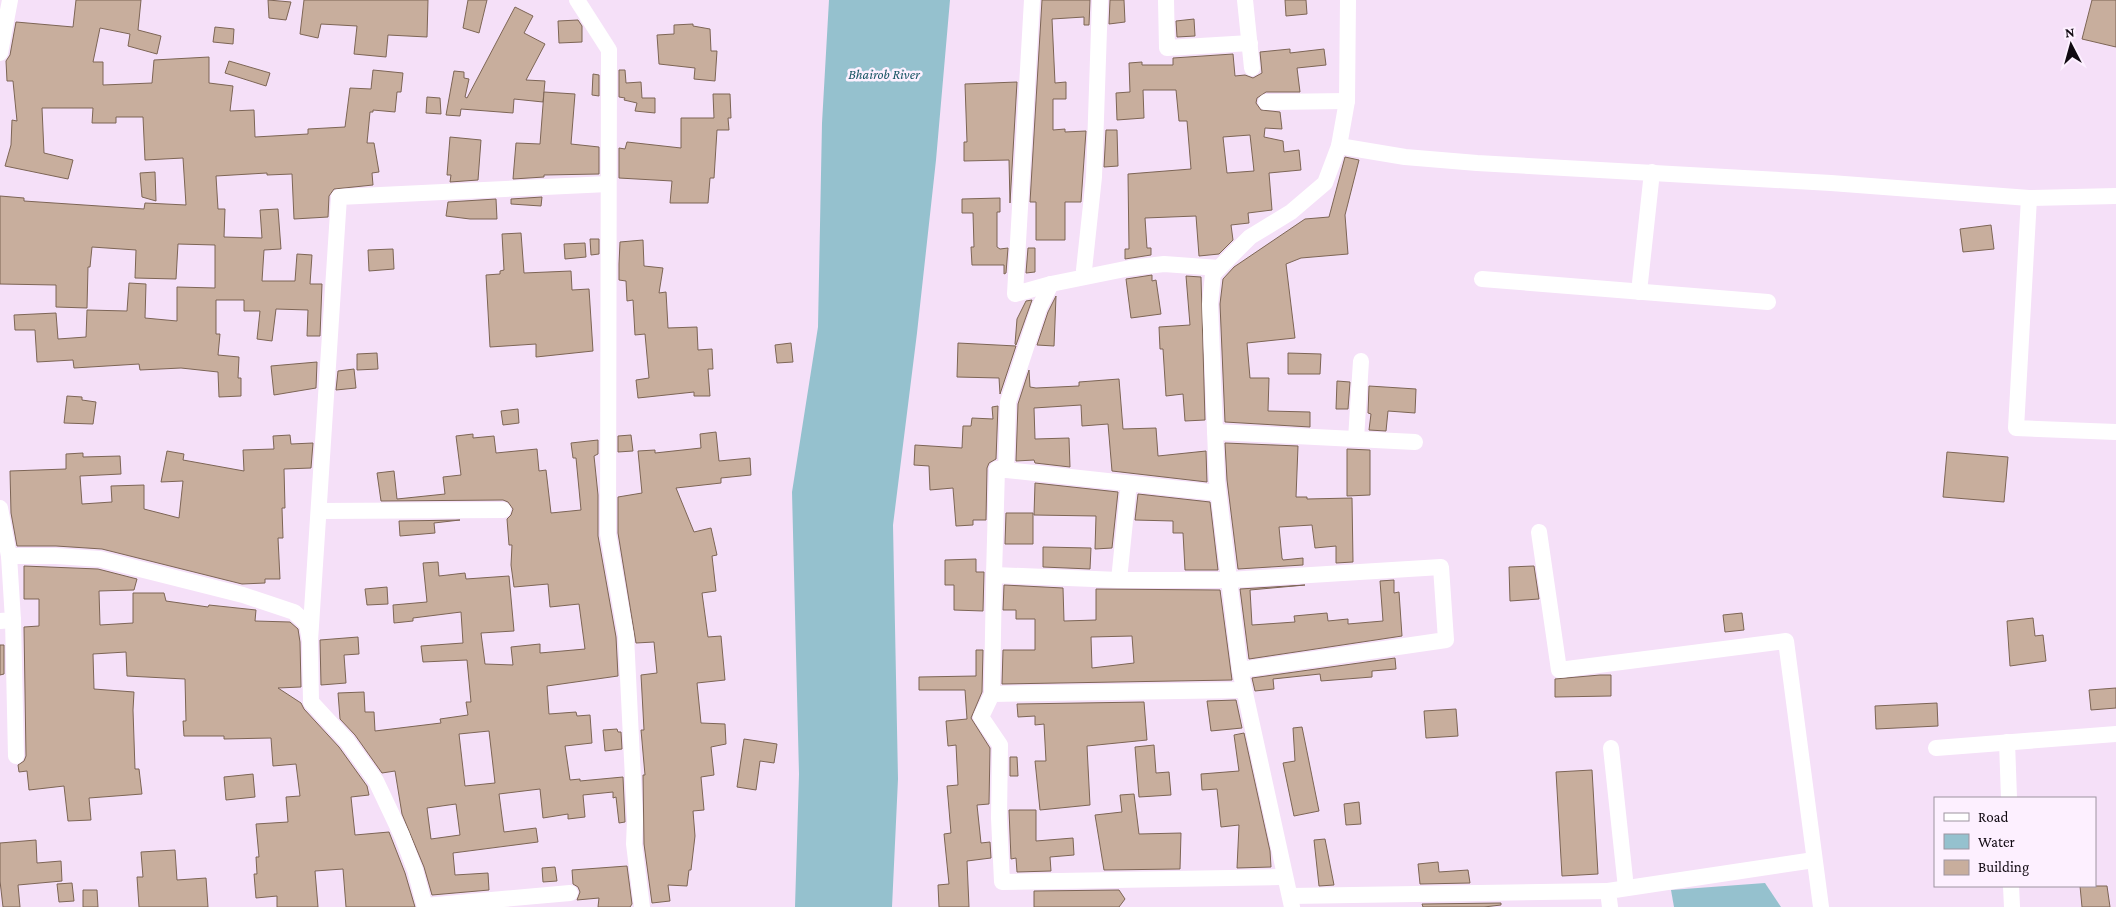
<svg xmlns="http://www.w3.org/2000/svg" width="2116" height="907" font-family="'Crimson Pro',serif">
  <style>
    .water { fill: #95c1ce }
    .building { fill: #c8ae9d; stroke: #7d6555; fill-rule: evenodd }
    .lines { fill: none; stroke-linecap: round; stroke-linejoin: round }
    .street { stroke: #fff; stroke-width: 16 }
    .labels { text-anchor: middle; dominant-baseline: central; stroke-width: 5; stroke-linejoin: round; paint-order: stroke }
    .water-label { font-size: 14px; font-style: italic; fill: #185564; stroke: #fdf0ff }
  </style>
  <rect width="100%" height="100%" fill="#f5e0f8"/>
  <!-- water -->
  <g class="water">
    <polygon points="829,0 950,0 936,160 917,333 893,525 898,779 892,907 795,907 799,774 792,492 818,327 822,123"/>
    <polygon points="1765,883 1781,907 1674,907 1671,890"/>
  </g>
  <!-- building -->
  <g class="building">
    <polygon points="76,0 141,0 138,30 161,36 157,54 128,46 130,34 100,28 93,62 103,62 103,85 152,83 154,60 209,57 209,83 233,86 230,111 254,110 255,137 308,134 308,129 345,127 350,88 371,89 373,70 403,73 401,92 397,92 395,112 373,110 373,112 370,112 367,143 374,143 379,172 372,173 373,185 334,189 329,196 328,217 294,219 292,174 267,175 267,173 216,176 218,209 225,209 224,237 262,238 260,210 278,209 281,249 264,250 262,281 295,281 297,254 312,255 310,284 322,284 320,336 307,336 308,310 276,309 272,341 257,339 260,311 244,311 244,300 216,300 216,334 220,334 218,355 239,357 238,378 241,378 241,396 219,397 218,372 181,368 140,370 139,364 74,368 73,360 37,362 35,330 15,330 14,315 56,313 58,339 86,337 87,310 127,311 129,283 146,284 145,318 177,321 177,287 215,288 215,245 178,244 176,279 135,278 136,250 92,247 90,267 88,267 87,308 56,307 56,285 0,284 0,196 24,198 24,201 144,209 145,203 186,205 183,158 145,160 143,117 116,117 116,123 92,123 93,108 42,108 44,153 73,160 68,179 5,166 11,145 12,120 17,121 13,81 7,81 6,61 10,55 16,22 73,27"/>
    <polygon points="268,0 291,2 286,20 269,18"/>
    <polygon points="304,0 428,0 427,37 388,35 386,57 354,54 357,26 321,24 318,38 300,34"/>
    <polygon points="468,0 487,0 479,33 463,28"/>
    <polygon points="1042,0 1090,0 1089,25 1084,25 1084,17 1052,19 1055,83 1066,82 1066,99 1053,99 1053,130 1065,129 1065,132 1086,131 1081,202 1065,202 1065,240 1036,240 1036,202 1030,202"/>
    <polygon points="1110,0 1124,0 1125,22 1109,24"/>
    <polygon points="1285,0 1306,0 1307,14 1286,16"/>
    <polygon points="2092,0 2116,0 2116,47 2082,39"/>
    <polygon points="515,7 533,16 524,33 545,44 526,80 545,81 543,102 514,99 513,113 461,109 460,116 446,115 454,71 464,72 464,78 469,79 465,97 467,98"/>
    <polygon points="1194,19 1195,36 1177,37 1176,21"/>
    <polygon points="578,20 582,26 582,42 559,43 558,21"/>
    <polygon points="693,24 693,26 710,29 711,51 717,51 715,81 694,79 695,68 659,64 657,35 674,34 674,25"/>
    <polygon points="215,27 234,29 233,44 213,42"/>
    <path d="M1290,49V53L1324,49L1326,65L1297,68L1300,92H1266L1257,98L1256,103L1261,110L1280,112L1282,129L1265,128L1264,137L1283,141L1284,152L1299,150L1301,170L1269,173L1272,210L1248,213L1249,223L1231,225L1233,240L1219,254L1199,256L1196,216L1145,218L1147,248H1151V255L1125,259V249H1129L1128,174L1191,169L1187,121H1179L1176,90H1143L1144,118L1117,120L1116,93L1130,92L1129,63L1142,62V65H1173V58L1233,54L1235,76L1245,75L1253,78L1262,73L1260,52ZM1250,135L1254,171L1227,173L1223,137Z"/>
    <polygon points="229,61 270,73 266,86 225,73"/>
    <polygon points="619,70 625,70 626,83 641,82 642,98 655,98 655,113 635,111 637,103 624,100 625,98 619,97"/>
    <polygon points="593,74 599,75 599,96 592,95"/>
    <polygon points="1017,82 1010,203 1009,160 964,161 964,142 967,142 965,84"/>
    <polygon points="544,92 575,94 571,144 599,147 599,174 544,175 544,177 513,179 516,143 540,144"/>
    <polygon points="713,94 730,94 731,118 728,118 729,130 717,130 714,178 710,178 708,203 670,203 672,181 619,178 619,148 625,149 627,142 681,148 681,118 714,118"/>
    <polygon points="427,97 440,98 441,114 426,113"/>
    <polygon points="1106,130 1117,130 1118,166 1104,167"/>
    <polygon points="450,137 481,140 478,180 450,182 451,175 447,175"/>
    <polygon points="1345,157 1359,160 1345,215 1348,254 1301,258 1286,264 1295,338 1247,343 1250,378 1269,378 1268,411 1310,412 1310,427 1225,422 1220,304 1223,279 1234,267 1305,219 1329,217"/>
    <polygon points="155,172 156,201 142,197 140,173"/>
    <polygon points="542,197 541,206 511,204 511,199"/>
    <polygon points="1000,198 1000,212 997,212 997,247 1000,249 1008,248 1006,273 1004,274 1004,265 972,265 971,247 974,247 973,213 962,213 962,199"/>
    <polygon points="496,199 497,219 470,219 446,216 448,202"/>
    <polygon points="1991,225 1994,249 1963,252 1960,229"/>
    <polygon points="521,233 524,273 571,271 572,290 589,289 593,351 536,357 536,344 490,347 486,275 500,274 500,271 504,270 502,234"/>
    <polygon points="590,239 599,239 599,254 591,255"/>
    <polygon points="643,240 644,266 663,268 659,293 666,292 668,328 697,327 698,350 712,349 713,369 708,369 710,396 694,396 694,392 638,398 636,380 649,378 645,334 635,335 633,300 627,301 626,281 619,280 619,264 620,242"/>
    <polygon points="585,243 586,257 565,259 564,244"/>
    <polygon points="1028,248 1035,248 1035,272 1026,273"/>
    <polygon points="393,249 394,269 369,271 368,250"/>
    <polygon points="1152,275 1152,281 1156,280 1161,314 1131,318 1126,279"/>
    <polygon points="1186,276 1201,277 1205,420 1185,421 1183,394 1166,396 1163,349 1160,349 1159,327 1190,325"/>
    <polygon points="1056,296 1054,346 1037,345 1048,312"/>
    <polygon points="1032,300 1016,345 1015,344 1017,319 1026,301"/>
    <polygon points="791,343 793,362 777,363 775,345"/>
    <polygon points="958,343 1016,346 1000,394 999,378 957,377"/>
    <polygon points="377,353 378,369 357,370 357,354"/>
    <polygon points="1288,353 1321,354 1320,374 1288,374"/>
    <polygon points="317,362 316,388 274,395 271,366"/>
    <polygon points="354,369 356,388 336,390 338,371"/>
    <polygon points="1029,370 1030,387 1036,388 1079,386 1079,382 1119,379 1123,429 1156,428 1158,456 1206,451 1207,482 1112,471 1108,424 1082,426 1081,405 1034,408 1035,439 1069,438 1070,467 1035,463 1034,460 1016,461 1018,404"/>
    <polygon points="1337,381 1350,382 1348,409 1336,409"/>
    <polygon points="1369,386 1416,389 1415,413 1388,411 1386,431 1369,430 1371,414 1368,413"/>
    <polygon points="67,396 82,397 82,400 96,402 93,424 64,423"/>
    <polygon points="998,406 996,459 989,463 987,468 986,520 973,520 973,525 956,526 953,488 930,490 929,466 914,465 915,445 962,448 963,426 971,426 972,418 993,419 992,407"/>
    <polygon points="518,409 519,423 503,425 501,411"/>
    <polygon points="716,432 719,461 750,458 751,475 721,478 721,483 676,488 694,532 711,528 717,555 712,556 716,591 702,593 708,637 721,636 725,680 697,683 701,723 725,724 726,744 711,747 714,775 701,777 704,810 693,811 695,836 691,870 689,870 687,886 668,885 670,901 652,903 644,844 643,775 645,775 641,730 644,730 641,675 657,673 654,642 636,643 618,533 618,497 642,493 638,451 655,450 655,453 701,448 700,434"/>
    <path d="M473,434V438L494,436L496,453L537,449L539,471L546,470L551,513L581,510L576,458H573L571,443L598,440V454L594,456L598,495V536L616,637L618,676L547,686L549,714L576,712L577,716L590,715L592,743L565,746L570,780L580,779V781L623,777L625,822L619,823L616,797L613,798V792L583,795L585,817L568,819V814L543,818L540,789L499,794L504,832L536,828L538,842L453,853L455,875L488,873L489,890L432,895L424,867L402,814L395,771L382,773L355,735L340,719L338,693L364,692L365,712H374L375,731L441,723L440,719L468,715L466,702H471L467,660L423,662L421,646L463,643L461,612L413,618V621L394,623L393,605L427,602L423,563L438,562L439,576L465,573L466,579L509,576L514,631L481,633L485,664L513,665L511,647L540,644V653L585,649L579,604L550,607L548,584L514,587L511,565L512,545H509L507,519L511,515L513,509L508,502L503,500L381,501L377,473L394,471L397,499L445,494L443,477L461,475L456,436ZM489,731L495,783L465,786L459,734ZM456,804L460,835L431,839L427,808Z"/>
    <polygon points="290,435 291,444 313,443 311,468 284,469 285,508 282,508 283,538 278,538 280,579 265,579 265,583 242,584 102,549 56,546 17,546 11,513 10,471 66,469 66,454 83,453 83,457 120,456 121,474 80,476 82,504 112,502 111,486 144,485 144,509 179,518 183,481 161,482 167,451 184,454 183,460 244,471 243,450 274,449 273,436"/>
    <polygon points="631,435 633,451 618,452 618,436"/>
    <polygon points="1225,443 1298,446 1296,497 1307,497 1307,499 1352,498 1353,562 1336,563 1336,546 1315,548 1312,525 1279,527 1282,558 1283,560 1303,558 1303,565 1238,569 1227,480"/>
    <polygon points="1347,449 1370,450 1370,495 1347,496"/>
    <polygon points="1947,452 2008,457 2004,502 1943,497"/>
    <polygon points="1035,483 1118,492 1112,548 1095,549 1096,516 1034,515"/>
    <polygon points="1138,494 1210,502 1218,570 1185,570 1183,533 1173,533 1173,521 1135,520"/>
    <polygon points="1006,513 1033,513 1033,544 1005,544"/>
    <polygon points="460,520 434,523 435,533 400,536 399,521"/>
    <polygon points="1043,547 1091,548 1090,569 1043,567"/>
    <polygon points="976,559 976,572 984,572 983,611 954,610 954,585 945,585 945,560"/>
    <polygon points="24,566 98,569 137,579 134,590 99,591 100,625 133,623 133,593 164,593 166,601 208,607 209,605 256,610 255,621 290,622 298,629 300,642 301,687 278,688 301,703 304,709 339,747 367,786 369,795 351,797 355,835 389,832 405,873 415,907 346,907 343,869 315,871 318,907 277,907 277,896 256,898 254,874 257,874 256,857 259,857 256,824 288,822 286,797 300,796 296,764 273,766 271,738 224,739 224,736 184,736 183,721 186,721 185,679 127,676 126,652 93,654 94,689 134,692 133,710 135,769 139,769 142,794 89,798 91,820 68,821 64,786 29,790 27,771 19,772 18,765 24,761 26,756 24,627 39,626 39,599 24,599"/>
    <polygon points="1534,566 1539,599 1510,601 1509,567"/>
    <polygon points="1394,580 1394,593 1399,592 1402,636 1249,659 1240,589 1305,585 1250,590 1252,625 1295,622 1294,616 1327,613 1328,621 1348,619 1348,624 1383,621 1380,581"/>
    <path d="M1004,585L1063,588L1064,621L1096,620V589L1220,590L1232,680L1002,684L1003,650H1035V619H1016V610H1003ZM1132,636L1134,663L1092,668L1091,637Z"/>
    <polygon points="387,587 388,604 367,605 365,589"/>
    <polygon points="1742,613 1744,630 1725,632 1723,615"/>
    <polygon points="2033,618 2035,636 2043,635 2046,661 2010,666 2007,621"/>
    <polygon points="358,637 359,654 344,655 346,683 321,685 320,640"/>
    <polygon points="0,645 4,645 4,674 0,675"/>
    <polygon points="976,650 983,650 982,692 971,718 990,748 989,804 977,805 981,843 990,842 991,858 967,861 969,907 939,907 938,885 949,884 944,834 951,833 947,786 958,785 956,745 948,746 946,721 967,719 965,690 919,690 919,677 976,676"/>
    <polygon points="1395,658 1396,669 1372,671 1372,677 1321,681 1320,674 1273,679 1274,689 1255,691 1252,678"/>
    <polygon points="1600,675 1611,675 1611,696 1555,697 1555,679"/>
    <polygon points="2116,688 2116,708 2091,710 2089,690"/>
    <polygon points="1236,700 1242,728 1211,731 1207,701"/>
    <polygon points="1144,702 1147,740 1087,746 1090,805 1040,810 1035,761 1046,761 1044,724 1035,725 1035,716 1018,717 1017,704"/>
    <polygon points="1937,703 1938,726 1876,729 1875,706"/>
    <polygon points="1456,709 1458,736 1426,738 1424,711"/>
    <polygon points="1302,727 1319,811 1294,816 1283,763 1295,761 1293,728"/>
    <polygon points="617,729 618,732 621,732 622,749 605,751 603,730"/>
    <polygon points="1244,733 1270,851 1271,867 1237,868 1239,825 1221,827 1217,789 1202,790 1201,774 1239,771 1234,735"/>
    <polygon points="744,739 777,744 774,763 760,761 756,790 737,787"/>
    <polygon points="1154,745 1156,773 1169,772 1171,795 1139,797 1135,747"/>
    <polygon points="1010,757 1017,757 1018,776 1010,776"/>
    <polygon points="1592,770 1598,874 1562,876 1556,772"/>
    <polygon points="253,774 255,797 226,800 224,777"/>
    <polygon points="1134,794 1139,834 1181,833 1180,869 1104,870 1095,815 1122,812 1120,795"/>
    <polygon points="1359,802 1361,824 1346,825 1344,804"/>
    <polygon points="1009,810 1036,810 1036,841 1073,838 1074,855 1050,857 1051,871 1017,872 1016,858 1011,859"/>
    <polygon points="1325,839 1334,885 1319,886 1314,840"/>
    <polygon points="36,840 37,863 61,861 62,881 18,885 20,907 3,907 0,881 0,843"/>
    <polygon points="175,850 177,880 206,878 208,907 139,907 137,877 143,877 141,852"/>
    <polygon points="1438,862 1439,872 1468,870 1470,883 1420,884 1418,864"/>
    <polygon points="627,866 632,904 630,907 598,907 599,898 577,900 580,892 578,887 573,884 572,870"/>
    <polygon points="555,867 557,881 543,882 542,868"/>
    <polygon points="72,883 74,901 59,902 57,884"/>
    <polygon points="2080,886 2107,886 2110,907 2082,907"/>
    <polygon points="83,890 97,890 98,907 83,907"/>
    <polygon points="1119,890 1125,899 1119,907 1034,907 1034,891"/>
    <polygon points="1501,903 1501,905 1484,907 1423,907 1422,904"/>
  </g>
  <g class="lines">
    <!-- street -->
    <g class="street">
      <polyline points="577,0 609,50 608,534 626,636 635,820 634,844 642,907"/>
      <polyline points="1032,0 1015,294 1051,284"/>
      <polyline points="1166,0 1167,48 1250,43"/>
      <polyline points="1245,0 1252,68"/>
      <polyline points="0,53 10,0"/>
      <polyline points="1266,102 1347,101"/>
      <polyline points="1339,146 1405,157 1477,163 1831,183 2029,198 2116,196"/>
      <polyline points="2029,198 2016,428 2116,432"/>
      <polyline points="1084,270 1094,177 1100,0"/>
      <polyline points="1482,279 1768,302"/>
      <polyline points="1639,292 1652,172"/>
      <polyline points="1215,432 1415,442"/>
      <polyline points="1356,439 1361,361"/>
      <polyline points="1006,470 1008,402 1039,308 1051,284 1130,268 1164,264 1219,268"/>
      <polyline points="0,508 9,556 56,556 100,559 243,595 294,612 307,624 310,641 311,702 347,741 376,781 402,836 415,870 425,907"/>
      <polyline points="319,511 503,510"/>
      <polyline points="1539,532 1559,670 1786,641 1821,907"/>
      <polyline points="994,575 997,469 1218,493"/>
      <polyline points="1119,580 1128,492"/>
      <polyline points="13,620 16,756"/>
      <polyline points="0,621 13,620 9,556"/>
      <polyline points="310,641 339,197 608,184"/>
      <polyline points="1244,690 992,694 981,717 1000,745 999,818 1002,882 1279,877"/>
      <polyline points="992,694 994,575 1119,580 1229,580 1441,567 1446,640 1240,670"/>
      <polyline points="2007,742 2009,798"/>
      <polyline points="1611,748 1626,888"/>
      <polyline points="1936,748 2116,734"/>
      <polyline points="2011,886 2012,907"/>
      <polyline points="1290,896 1608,891"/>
      <polyline points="425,906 570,893"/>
      <polyline points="1292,907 1240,670 1217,481 1210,304 1213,274 1250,237 1291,212 1325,183 1339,146 1347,101 1348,0"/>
      <polyline points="1610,907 1608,891 1814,860"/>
    </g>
  </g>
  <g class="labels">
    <!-- water labels -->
    <g class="water-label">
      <text x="884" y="74">Bhairob River</text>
    </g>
  </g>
  <!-- legend -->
  <rect x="1934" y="797" width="162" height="90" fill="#fdf0ff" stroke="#9e94a0"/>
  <rect x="1944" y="813" width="25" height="8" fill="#ffffff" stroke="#9e94a0"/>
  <text x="1978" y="822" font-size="15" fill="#100911">Road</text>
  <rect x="1944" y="834" width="25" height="15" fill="#95c1ce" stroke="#9e94a0"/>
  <text x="1978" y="847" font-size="15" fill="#100911">Water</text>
  <rect x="1944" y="860" width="25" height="15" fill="#c8ae9d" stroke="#9e94a0"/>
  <text x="1978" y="872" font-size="15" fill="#100911">Building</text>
  <!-- north arrow -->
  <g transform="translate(2071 45) rotate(354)" stroke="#fdf0ff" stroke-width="4" paint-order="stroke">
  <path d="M0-4L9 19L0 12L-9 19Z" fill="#100911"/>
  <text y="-8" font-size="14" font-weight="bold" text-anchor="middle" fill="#100911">N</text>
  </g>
</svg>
